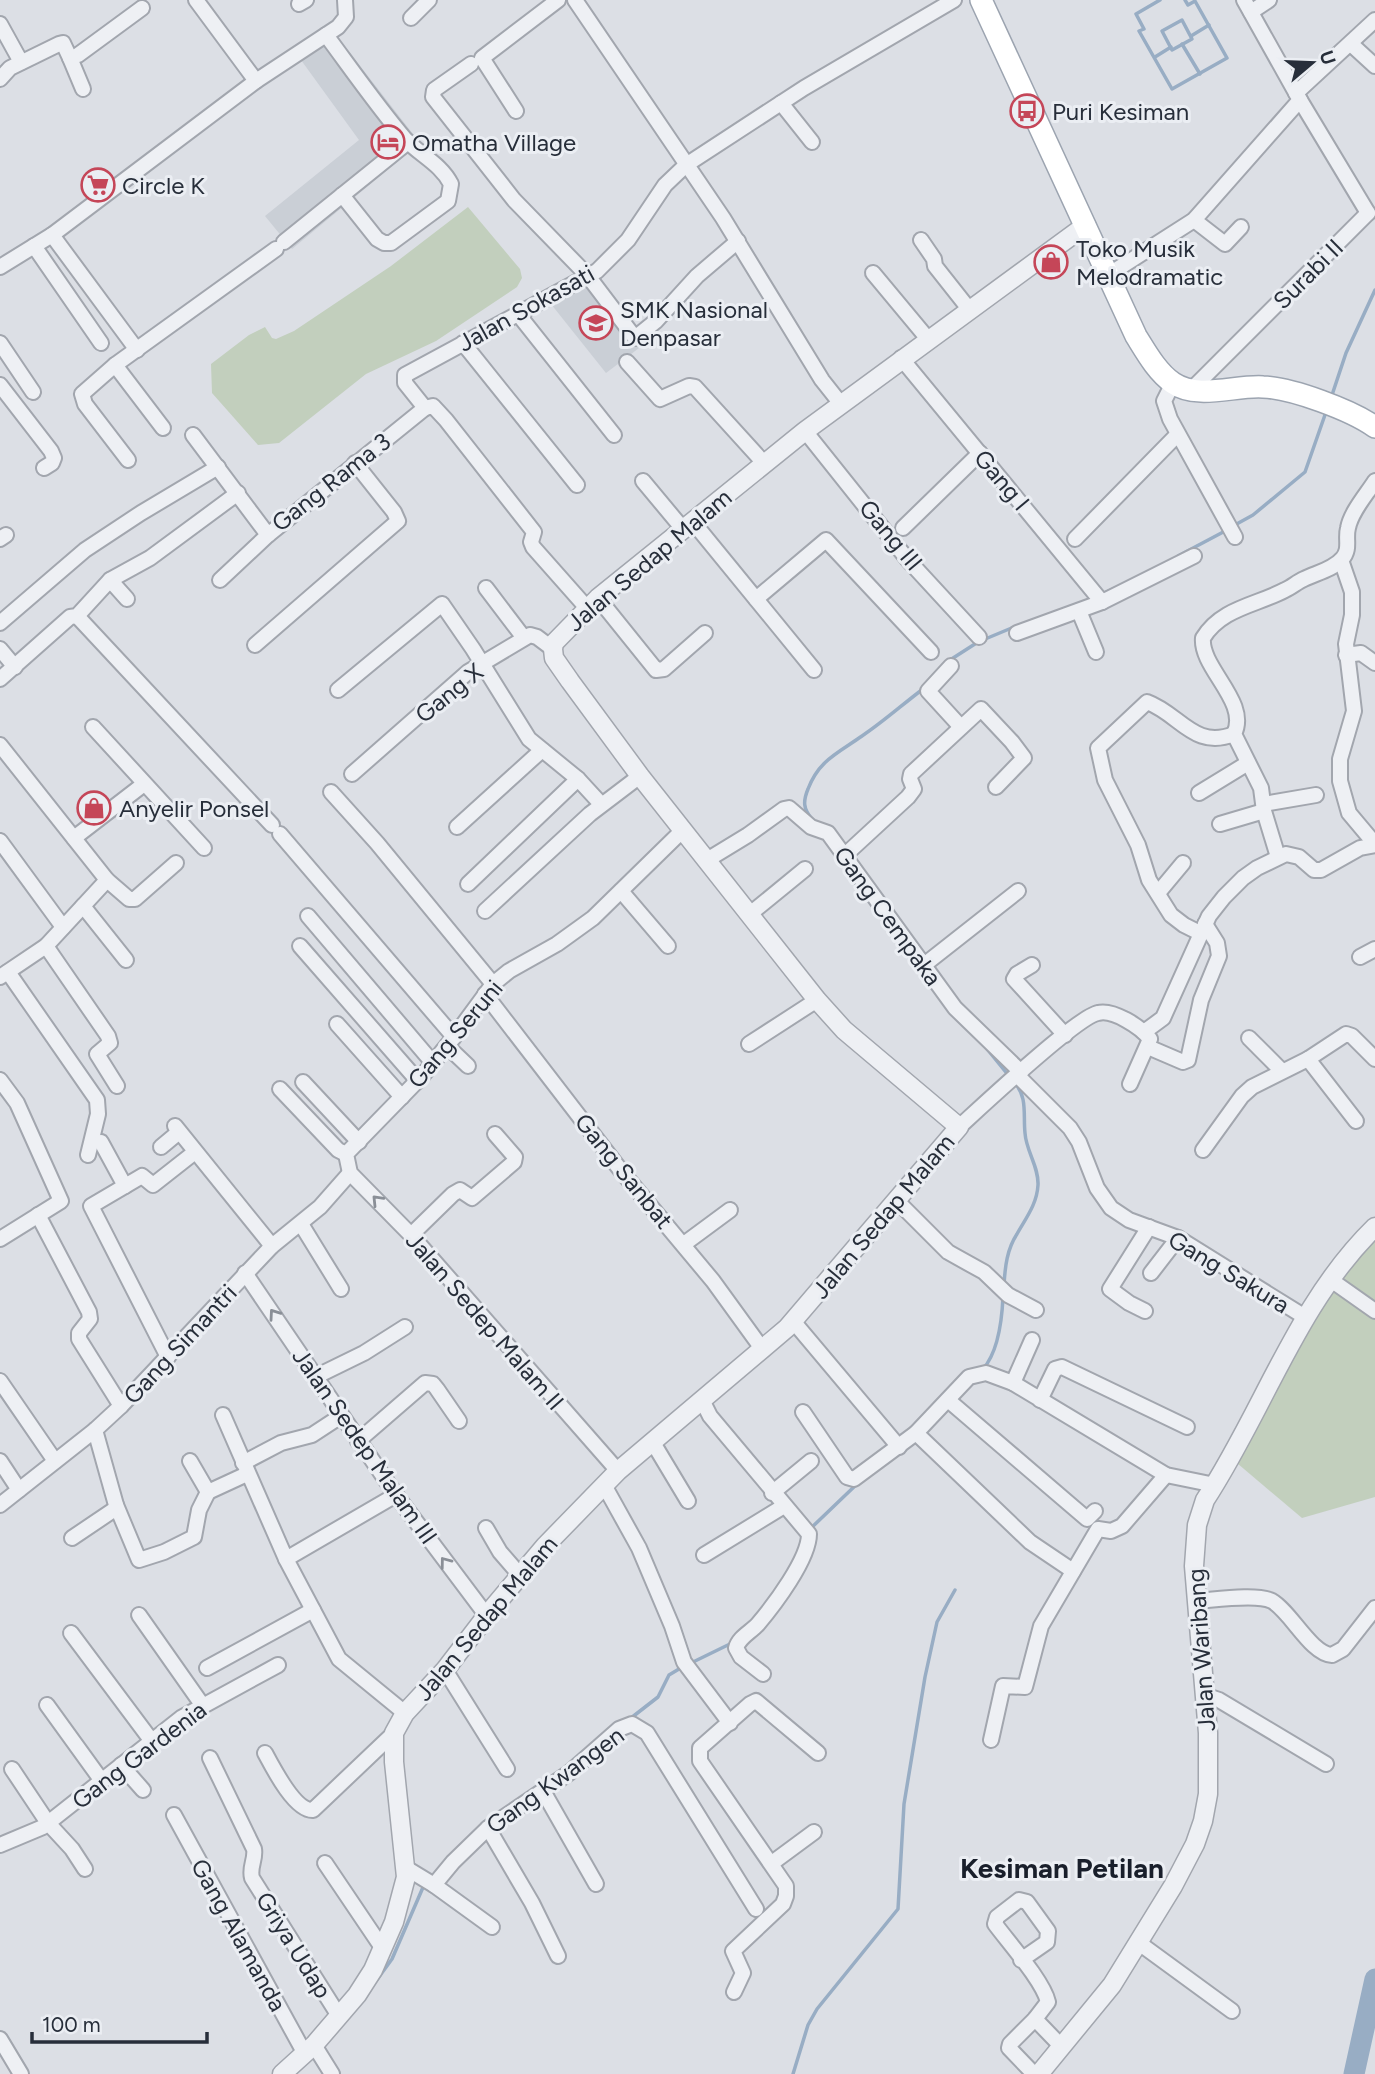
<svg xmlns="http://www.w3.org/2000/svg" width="1375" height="2074" font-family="Figtree,sans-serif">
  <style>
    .built { fill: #cacfd6 }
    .green { fill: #c2cfbd }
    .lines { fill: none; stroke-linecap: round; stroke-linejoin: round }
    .stream { stroke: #98adc4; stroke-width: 3.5 }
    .river { stroke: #98adc4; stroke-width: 21 }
    .minor-casing { stroke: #a2a6ae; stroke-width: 18 }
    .tertiary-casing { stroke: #a2a6ae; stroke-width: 21 }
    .primary-casing { stroke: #9ca4b0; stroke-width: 24 }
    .minor { stroke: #eef0f4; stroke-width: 14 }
    .tertiary { stroke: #eef0f4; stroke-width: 18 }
    .primary { stroke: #fff; stroke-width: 21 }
    .oneway { stroke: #8a8f97 }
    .labels { text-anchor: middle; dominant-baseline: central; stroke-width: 6; stroke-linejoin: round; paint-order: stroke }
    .poi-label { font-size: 24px; fill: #272e3a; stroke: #ebeef3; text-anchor: start }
    .street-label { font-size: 24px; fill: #272e3a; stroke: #ebeef3 }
    .quarter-label { font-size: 28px; font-weight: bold; fill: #191f2b; stroke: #ebeef3 }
  </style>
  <rect width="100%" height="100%" fill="#dcdfe5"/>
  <!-- built -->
  <g class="built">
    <polygon points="336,35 420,143 292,249 265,216 359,140 301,60"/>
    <polygon points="589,280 609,300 643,345 606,373 547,299"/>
  </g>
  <!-- green -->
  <g class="green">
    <polygon points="468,207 520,269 522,278 517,287 436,341 366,374 279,443 258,445 212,393 211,364 249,335 265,327 272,338 276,339 294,331 391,266"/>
    <polygon points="1375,1233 1375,1497 1302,1518 1231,1458 1308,1319"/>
  </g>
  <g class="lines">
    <!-- stream -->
    <g class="stream">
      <polyline points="1160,0 1136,14 1144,29 1139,31 1172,89 1227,58 1195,1 1188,5 1185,0"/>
      <polygon points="1182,20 1192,39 1172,50 1162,31"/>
      <polyline points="1191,36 1209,25"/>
      <polyline points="1182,44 1200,74"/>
      <polyline points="1155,57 1171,47"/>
      <polyline points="1331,398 1346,353 1375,290"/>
      <polyline points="1233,526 1253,515 1305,472 1326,412"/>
      <polyline points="1178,556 1227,530"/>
      <polyline points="1100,595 1115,588"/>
      <polyline points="950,660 978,642 1014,627"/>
      <path d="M812,819C803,809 803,801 808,789C819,760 838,753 862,736C883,722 903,704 923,689"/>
      <polyline points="849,874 878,913"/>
      <polyline points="895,936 905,953 917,967"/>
      <polyline points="983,1044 1009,1076"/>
      <path d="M1004,1285C1005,1267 1007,1249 1017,1234C1026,1218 1037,1204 1038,1185C1039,1167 1026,1151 1025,1133C1023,1115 1028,1097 1014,1082"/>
      <path d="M983,1369C999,1351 1002,1319 1003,1297"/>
      <polyline points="809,1530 857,1484"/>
      <polyline points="691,1663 734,1642"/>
      <polyline points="631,1718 658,1697 669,1675 684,1666"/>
      <polyline points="376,1981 392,1959 424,1885"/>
      <polyline points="793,2074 808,2025 817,2009 898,1909 904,1804 925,1677 937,1622 955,1590"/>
    </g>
    <!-- river -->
    <polyline class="river" points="1354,2074 1375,1979"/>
    <defs>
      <g id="minor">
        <polyline points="196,0 256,81"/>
        <polyline points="575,0 723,218 822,380 841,404"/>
        <polyline points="1244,0 1300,100 1368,213"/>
        <polyline points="299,4 306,0"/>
        <polyline points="1251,12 1269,0"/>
        <polyline points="411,18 429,0"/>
        <polyline points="0,24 21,62"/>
        <path d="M326,35C352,70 377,106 405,139C420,155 441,164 451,184L448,201L391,243H384L377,239L342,195"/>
        <polyline points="1351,44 1375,66"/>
        <polyline points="70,58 83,89"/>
        <polyline points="471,64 434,90 433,97 514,200 588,276 635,338 656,321 697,276 738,241"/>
        <polyline points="0,79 10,68 59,44 63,43 70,58 78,55 142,8"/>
        <polyline points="1296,93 1375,20"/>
        <polyline points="781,103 812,142"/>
        <polyline points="516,111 482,58 558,0"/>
        <polyline points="1194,220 1225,244 1241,227"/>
        <polyline points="52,235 137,350"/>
        <polyline points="921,240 934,259 935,266 969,309"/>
        <polyline points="284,242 408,142"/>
        <polyline points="34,246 101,343"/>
        <polyline points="0,267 52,235 256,81 338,27 346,17 345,0"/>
        <polyline points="873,273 928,339"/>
        <polyline points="1108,275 1194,220 1300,100"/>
        <polyline points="518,314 614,435"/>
        <polyline points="0,343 33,392"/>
        <polyline points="463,343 577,485"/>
        <polyline points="901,358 1102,602"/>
        <polyline points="627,362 660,399 689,386 695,387 764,463"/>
        <polyline points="115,365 163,428"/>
        <polyline points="1173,383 1164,401 1170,419 1235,537"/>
        <polyline points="0,385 51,451 54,458 52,463 44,468"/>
        <polyline points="1191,390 1368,213"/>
        <polyline points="425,408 433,406 446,420 534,532 531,542 533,547 587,608"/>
        <polyline points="805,431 908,560 979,637"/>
        <polyline points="193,435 268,535"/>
        <polyline points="128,460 85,404 82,394 115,365 276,249"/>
        <polyline points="643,481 683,529"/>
        <polyline points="693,522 814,670"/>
        <polyline points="903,528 980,453"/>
        <polyline points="0,539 6,535"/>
        <polyline points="1075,539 1177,435"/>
        <polyline points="1341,560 1352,592 1352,615 1346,644 1354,711 1340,759 1340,781 1349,813 1375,844"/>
        <polyline points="110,580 127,599"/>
        <polyline points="220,580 268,535 425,408 405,383 405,375 597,271 628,240 665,185 686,165 804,88 954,0"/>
        <polyline points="486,588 524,638"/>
        <polyline points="598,598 656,670 664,669 705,633"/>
        <polyline points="756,599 826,540 931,652"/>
        <polyline points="1079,611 1096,652"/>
        <polyline points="77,616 272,825"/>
        <polyline points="0,623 85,550 141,513 218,467"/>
        <polyline points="1017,633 1102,602 1194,556"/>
        <polyline points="255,645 398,521 394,512 355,463"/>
        <polyline points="0,649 15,667"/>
        <polyline points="1346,655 1361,653 1375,663"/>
        <polyline points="951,666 928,691 960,726"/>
        <polyline points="0,679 70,617 77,616 110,580 150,558 238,493"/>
        <polyline points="338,690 442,604 473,649 529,739 578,779 601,804"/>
        <polyline points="93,727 204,848"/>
        <polyline points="0,745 107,880 129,899 135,899 176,863"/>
        <polyline points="352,774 468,672 530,635 537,637 553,649"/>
        <polyline points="331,792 377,843 493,984"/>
        <polyline points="1199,793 1248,763"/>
        <polyline points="1264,804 1316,795"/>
        <polyline points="1220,824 1264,811"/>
        <polyline points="457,827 542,750"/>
        <polyline points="280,834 454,1037"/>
        <polyline points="74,838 144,784"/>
        <polyline points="0,841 63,927"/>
        <polyline points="844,856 908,797 914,789 910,779 911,774 981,709 1012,742 1024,758 996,787"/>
        <path d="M1278,857L1264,811L1261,788L1234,734C1250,702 1200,668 1203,638C1221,608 1257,605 1285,590C1292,587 1297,582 1304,579C1316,573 1332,570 1342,559C1351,549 1345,539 1348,528C1351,512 1366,495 1375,481"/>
        <polyline points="707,860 748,835 784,809 789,808 811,827 828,833 955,1008 1021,1072"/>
        <polyline points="468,884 578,779"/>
        <polyline points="621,891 668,946"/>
        <polyline points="1158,893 1183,863"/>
        <polyline points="83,906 126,960"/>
        <polyline points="485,911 590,814 640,776"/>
        <polyline points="750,914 805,869"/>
        <polyline points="308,916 433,1063"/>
        <path d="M1200,933L1184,925L1171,915L1149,880L1138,845L1105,780L1098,748L1147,702C1180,714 1194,750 1234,734"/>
        <polyline points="46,946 108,1036 110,1043 97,1054 117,1086"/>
        <polyline points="300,946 418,1081"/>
        <polyline points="1360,957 1375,949"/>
        <polyline points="924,965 1018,891"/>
        <polyline points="1032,965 1017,974 1014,979 1065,1035"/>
        <polyline points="8,972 97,1100 98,1114 88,1155"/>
        <polyline points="0,977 46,946 107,880"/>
        <polyline points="485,994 622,1172 713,1281 763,1350"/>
        <polyline points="337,1024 402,1097"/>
        <polyline points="1144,1032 1163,1018 1209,916 1224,897 1243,878 1257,868 1286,854 1299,857 1314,870 1321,870 1360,848 1375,845"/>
        <polyline points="1249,1038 1282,1071"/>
        <polyline points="749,1044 817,1000"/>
        <polyline points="447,1046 468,1066"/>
        <polyline points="1148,1047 1183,1062 1188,1060 1201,1000 1219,956 1217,943 1205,924"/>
        <polyline points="1308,1059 1356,1121"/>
        <polyline points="1018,1076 1070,1128 1079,1142 1097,1188 1111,1208 1129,1220 1178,1238 1305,1317"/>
        <polyline points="0,1080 17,1103 61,1201 0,1239"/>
        <polyline points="303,1082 359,1142"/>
        <polyline points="280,1089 338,1150 346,1154"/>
        <polyline points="175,1126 272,1246"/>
        <path d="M959,1127C981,1107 1077,1017 1098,1013C1113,1009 1141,1027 1150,1039L1130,1084"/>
        <polyline points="101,1142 125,1186"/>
        <polyline points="161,1147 179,1132"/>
        <polyline points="1203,1150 1242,1096 1252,1087 1308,1059 1346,1034 1352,1036 1375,1059"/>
        <polyline points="896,1200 948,1252 984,1272 1008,1295 1036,1310"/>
        <polyline points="38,1215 89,1312 90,1319 79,1333 79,1339 121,1406"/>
        <polyline points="301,1224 341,1289"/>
        <polyline points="411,1235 453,1194 460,1190 472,1198 514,1162 515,1157 495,1134"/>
        <polyline points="684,1244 730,1210"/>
        <polyline points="245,1273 396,1495 487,1616"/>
        <polyline points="1151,1273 1178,1238"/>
        <polyline points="1331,1280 1375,1311"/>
        <polyline points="1145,1311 1129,1303 1110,1289 1149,1227"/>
        <polyline points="793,1321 899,1447"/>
        <polyline points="168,1357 91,1206 142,1176 153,1185 195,1152"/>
        <polyline points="315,1377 364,1353 405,1327"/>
        <polyline points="0,1381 55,1461"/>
        <polyline points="1013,1383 1032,1340"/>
        <path d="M702,1400L710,1416L809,1534C809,1559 774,1605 758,1624C751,1632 739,1637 736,1648L741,1657L763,1674"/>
        <polyline points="948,1400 1087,1519 1095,1511"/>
        <polyline points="1040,1400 1055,1369 1062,1367 1187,1427"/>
        <polyline points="803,1412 847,1477 854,1479 916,1433 969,1377 986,1373 1013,1383 1166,1475 1215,1485"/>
        <polyline points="223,1415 286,1559 339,1659 405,1713"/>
        <polyline points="95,1430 116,1505 139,1560 164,1552 194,1537 199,1510 208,1492"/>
        <polyline points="916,1433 1030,1542 1073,1571"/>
        <polyline points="358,1441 425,1383 433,1384 437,1389 459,1421"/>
        <polyline points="652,1441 688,1501"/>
        <polyline points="0,1461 19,1490"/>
        <polyline points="190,1461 208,1492 247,1474"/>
        <polyline points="243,1463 281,1443 312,1435 341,1416"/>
        <polyline points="618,1471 411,1235 350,1173 346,1154 423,1075 454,1037 493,984 509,971 557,944 593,918 683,830"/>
        <polyline points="604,1485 639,1548 672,1626 684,1662 730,1723"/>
        <polyline points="772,1493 811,1461"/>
        <polyline points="0,1505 95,1430 121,1406 272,1246 320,1207 350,1173"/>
        <polyline points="486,1528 500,1552 520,1575"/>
        <polyline points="72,1538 115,1509 116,1505"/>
        <polyline points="704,1555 784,1506"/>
        <polyline points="286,1559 396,1495"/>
        <path d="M1196,1601C1213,1600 1257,1593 1272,1601C1291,1612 1311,1654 1332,1655L1343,1649L1375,1608"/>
        <polyline points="139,1615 203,1706"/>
        <polyline points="71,1633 151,1740"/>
        <polyline points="207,1668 313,1610"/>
        <polyline points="445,1670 507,1769"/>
        <polyline points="1207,1696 1219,1700 1326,1764"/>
        <polyline points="47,1705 102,1781"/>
        <polyline points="991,1740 1003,1686 1025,1687 1041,1626 1098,1529 1111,1531 1122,1526 1166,1475"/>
        <path d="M265,1753C273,1768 295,1811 313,1810L394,1733"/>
        <path d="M210,1758L254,1849C256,1859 249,1867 252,1878L339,2016"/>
        <polyline points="121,1765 143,1790"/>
        <polyline points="12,1769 48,1823 72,1849 85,1869"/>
        <polyline points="543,1791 596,1884"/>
        <polyline points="174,1815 305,2054"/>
        <polyline points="488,1828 532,1903 558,1956"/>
        <polyline points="0,1845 43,1827 181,1718 278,1665"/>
        <polyline points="325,1863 383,1949"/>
        <polyline points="772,1863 814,1832"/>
        <polyline points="406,1868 434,1885 492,1927"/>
        <polyline points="434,1885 453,1862 488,1828 569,1773 619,1729 632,1724 647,1733 756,1909"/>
        <polyline points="1139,1943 1232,2011"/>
        <path d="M1021,1960L1047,1942L1048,1931L1027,1902L1019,1900L997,1917L995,1924C1009,1943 1043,1981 1048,2002L1035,2019L1010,2044L1009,2048L1034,2074"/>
        <polyline points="734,1992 743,1973 733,1951 783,1904 786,1896 786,1886 700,1761 700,1748 750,1704 756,1701 818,1753"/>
        <polyline points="1035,2019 1061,2046"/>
        <polyline points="0,2039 21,2074"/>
        <polyline points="314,2045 332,2074"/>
      </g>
      <g id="tertiary">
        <polyline points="282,2074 314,2045 357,1995 373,1970 394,1922 406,1877 394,1762 394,1733 405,1713 445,1670 491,1610 545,1546 618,1471 787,1328 959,1127 844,1030 817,1000 640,776 570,681 554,658 553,649 554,643 598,598 805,431 1086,225"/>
        <path d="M1039,2074L1112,1985L1173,1886L1195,1844L1203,1821L1208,1794V1733L1194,1566L1197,1525L1205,1500C1264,1410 1297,1303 1375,1227"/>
      </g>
      <path id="primary" d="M981,0L1136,336C1146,352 1157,372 1173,383C1198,400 1235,385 1263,387C1292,388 1351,410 1375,427"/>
    </defs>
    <!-- minor casing -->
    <use href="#minor" class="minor-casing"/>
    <!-- tertiary casing -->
    <use href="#tertiary" class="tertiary-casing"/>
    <!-- primary casing -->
    <use href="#primary" class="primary-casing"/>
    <!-- minor -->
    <use href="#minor" class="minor"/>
    <!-- tertiary -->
    <use href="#tertiary" class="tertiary"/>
    <!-- primary -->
    <use href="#primary" class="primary"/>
  </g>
  <!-- one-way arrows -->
  <defs><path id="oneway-chevron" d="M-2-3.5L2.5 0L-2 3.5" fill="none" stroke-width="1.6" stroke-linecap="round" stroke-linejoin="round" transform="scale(1.75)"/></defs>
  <g class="oneway">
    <use href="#oneway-chevron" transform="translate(377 1200) rotate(-134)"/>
    <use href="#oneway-chevron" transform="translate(274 1314) rotate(-125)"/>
    <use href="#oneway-chevron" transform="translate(445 1562) rotate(-127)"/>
  </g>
  <!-- icons -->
  <defs>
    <symbol id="bus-ring" viewBox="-11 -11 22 22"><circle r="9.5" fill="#ebeef3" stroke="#c54658" stroke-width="1.5"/><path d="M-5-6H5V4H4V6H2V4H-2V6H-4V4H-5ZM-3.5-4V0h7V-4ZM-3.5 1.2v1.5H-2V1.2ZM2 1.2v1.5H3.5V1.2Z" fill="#c54658"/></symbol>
    <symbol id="hotel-ring" viewBox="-11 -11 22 22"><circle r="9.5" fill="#ebeef3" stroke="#c54658" stroke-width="1.5"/><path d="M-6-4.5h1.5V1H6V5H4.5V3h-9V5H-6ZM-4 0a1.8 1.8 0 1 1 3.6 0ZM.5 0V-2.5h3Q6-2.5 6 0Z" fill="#c54658"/></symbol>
    <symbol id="supermarket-ring" viewBox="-11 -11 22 22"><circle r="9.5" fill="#ebeef3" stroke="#c54658" stroke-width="1.5"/><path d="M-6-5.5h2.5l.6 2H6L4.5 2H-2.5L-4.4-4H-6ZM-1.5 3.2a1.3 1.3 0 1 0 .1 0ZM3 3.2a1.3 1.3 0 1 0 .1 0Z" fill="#c54658"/></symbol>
    <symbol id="shop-ring" viewBox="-11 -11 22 22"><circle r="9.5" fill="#ebeef3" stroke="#c54658" stroke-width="1.5"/><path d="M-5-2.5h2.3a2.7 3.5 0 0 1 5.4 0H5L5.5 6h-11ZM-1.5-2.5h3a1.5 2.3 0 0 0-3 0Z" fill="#c54658"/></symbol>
    <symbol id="school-ring" viewBox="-11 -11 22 22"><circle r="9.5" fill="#ebeef3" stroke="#c54658" stroke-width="1.5"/><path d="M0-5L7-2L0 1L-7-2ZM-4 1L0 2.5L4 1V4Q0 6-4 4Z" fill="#c54658"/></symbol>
  </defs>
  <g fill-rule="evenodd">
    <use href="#bus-ring" x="1008" y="92" width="38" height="38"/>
    <use href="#hotel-ring" x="369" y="123" width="38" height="38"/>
    <use href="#supermarket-ring" x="79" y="166" width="38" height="38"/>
    <use href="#shop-ring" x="1032" y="243" width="38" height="38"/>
    <use href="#school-ring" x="577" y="304" width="38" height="38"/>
    <use href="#shop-ring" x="75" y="789" width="38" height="38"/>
  </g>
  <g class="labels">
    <!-- poi labels -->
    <g class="poi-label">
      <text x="1052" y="111">Puri Kesiman</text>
      <text x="412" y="142">Omatha Village</text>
      <text x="122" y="185">Circle K</text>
      <text x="1076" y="248">Toko Musik<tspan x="1076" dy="28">Melodramatic</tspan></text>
      <text x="620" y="309">SMK Nasional<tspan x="620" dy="28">Denpasar</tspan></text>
      <text x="119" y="808">Anyelir Ponsel</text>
    </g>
    <!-- street labels -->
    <g class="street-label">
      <text transform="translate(1308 274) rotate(-45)">Surabi II</text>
      <text transform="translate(526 308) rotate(-29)">Jalan Sokasati</text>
      <text transform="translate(1002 480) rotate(50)">Gang I</text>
      <text transform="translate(331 482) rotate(-38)">Gang Rama 3</text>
      <text transform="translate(891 535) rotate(50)">Gang III</text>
      <text transform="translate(649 560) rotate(-40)">Jalan Sedap Malam</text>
      <text transform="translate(449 693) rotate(-39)">Gang X</text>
      <text transform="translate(888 916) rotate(54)">Gang Cempaka</text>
      <text transform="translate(455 1034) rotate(-50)">Gang Seruni</text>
      <text transform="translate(624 1171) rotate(51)">Gang Sanbat</text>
      <text transform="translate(883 1216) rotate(-50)">Jalan Sedap Malam</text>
      <text transform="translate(1229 1272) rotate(31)">Gang Sakura</text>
      <text transform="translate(485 1321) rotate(49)">Jalan Sedep Malam II</text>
      <text transform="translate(180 1344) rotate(-47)">Gang Simantri</text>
      <text transform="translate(365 1446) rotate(55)">Jalan Sedep Malam III</text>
      <text transform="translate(486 1618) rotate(-50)">Jalan Sedap Malam</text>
      <text transform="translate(1201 1650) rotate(-94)">Jalan Waribang</text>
      <text transform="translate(139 1755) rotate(-37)">Gang Gardenia</text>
      <text transform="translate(555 1780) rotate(-36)">Gang Kwangen</text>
      <text transform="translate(239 1935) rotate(61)">Gang Alamanda</text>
      <text transform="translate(294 1945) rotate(58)">Griya Udap</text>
    </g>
    <!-- quarter labels -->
    <g class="quarter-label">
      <text x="1062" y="1868">Kesiman Petilan</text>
    </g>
  </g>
  <!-- north arrow -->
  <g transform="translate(1312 63) rotate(71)" stroke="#ebeef3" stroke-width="5" paint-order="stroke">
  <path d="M0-5L12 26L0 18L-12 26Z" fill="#272e3a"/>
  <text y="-10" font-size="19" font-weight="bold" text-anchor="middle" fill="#272e3a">U</text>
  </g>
  <!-- scale -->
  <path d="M32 2032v10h175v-10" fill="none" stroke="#272e3a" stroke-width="3.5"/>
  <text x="42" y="2032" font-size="21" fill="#272e3a" stroke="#ebeef3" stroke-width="5" paint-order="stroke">100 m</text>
</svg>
